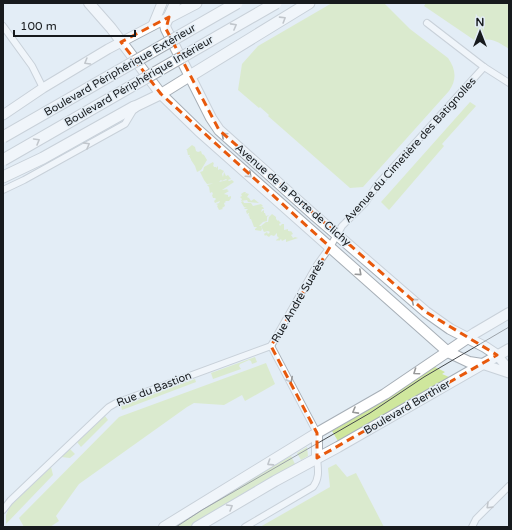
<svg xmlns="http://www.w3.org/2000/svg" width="512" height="530" font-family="'Varela Round',sans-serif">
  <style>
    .green { fill: #cfe79d }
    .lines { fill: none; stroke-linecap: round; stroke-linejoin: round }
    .minor-casing { stroke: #a7afb7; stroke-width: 8 }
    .secondary-casing { stroke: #a7afb7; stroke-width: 11 }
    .primary-casing { stroke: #a7afb7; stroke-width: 12 }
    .trunk-casing { stroke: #a7afb7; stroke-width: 13 }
    .minor { stroke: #fff; stroke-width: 6 }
    .secondary { stroke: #fff; stroke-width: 9 }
    .primary { stroke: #fff; stroke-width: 10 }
    .trunk { stroke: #fff; stroke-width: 11 }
    .tram { stroke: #45494d; stroke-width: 1 }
    .trunk-bridge-casing { stroke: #a7afb7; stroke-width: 13; stroke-linecap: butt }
    .trunk-bridge { stroke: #fff; stroke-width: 11 }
    .oneway { stroke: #979899 }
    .marked { fill: none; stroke: #e8590c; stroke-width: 3; stroke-dasharray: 8 5; stroke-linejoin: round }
    .labels { text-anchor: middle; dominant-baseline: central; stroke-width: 3; stroke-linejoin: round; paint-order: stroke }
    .street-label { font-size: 11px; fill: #171a1d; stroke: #e3edf5 }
  </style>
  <rect width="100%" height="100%" fill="#e3edf5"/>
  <!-- green -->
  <g class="green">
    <path d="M332,3H384L410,29L448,58C456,69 457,80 449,91L363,187L350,188L268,116L269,115L260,107L259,108L238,90L242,64L258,46Z"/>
    <path d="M426,3H509V49C498,42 490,36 477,42L427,8L424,6Z"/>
    <polygon points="470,102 476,106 442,144 444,146 389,210 381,202"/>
    <polygon points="192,145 195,147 196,151 198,152 201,151 202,154 204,155 207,160 201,170 197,172 195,166 191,160 191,159 190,158 190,157 189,157 190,155 188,155 187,150 186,150"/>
    <polygon points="213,162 214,164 213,165 214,167 216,167 216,168 218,166 218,170 220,169 224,171 222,174 223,177 224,172 226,176 228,175 231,179 228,180 229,181 232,180 234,182 222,190 228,189 227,190 229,191 224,194 228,195 228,197 231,196 231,198 229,201 225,201 226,202 224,203 225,206 222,208 223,209 219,210 217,206 218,205 216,204 219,203 220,201 215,203 214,201 216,199 215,198 213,198 212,195 213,194 212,192 210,193 209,187 207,185 227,180 226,179 222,181 221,180 218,183 207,184 204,180 206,179 204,180 200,172 203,171 204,167"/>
    <polygon points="244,192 246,192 245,194 246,193 249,194 247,197 249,198 251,201 254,199 259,203 248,202 247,200 241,201 242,199 240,197 242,196 241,194"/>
    <polygon points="243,201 244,203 251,203 253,206 261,204 263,206 261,207 263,207 264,209 262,209 261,212 264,210 264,213 265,213 266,216 269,215 267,217 267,221 263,222 259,226 261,226 262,229 261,231 255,230 255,229 257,227 254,227 251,219 250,219 249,215 248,216 249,213 247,214 246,211 248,209 245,209 244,208 247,207 244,207 241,202"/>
    <polygon points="272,214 276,217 276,220 277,219 277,221 278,220 281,223 279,224 280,226 282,224 284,224 284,230 288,229 288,231 290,231 289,232 291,231 293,234 291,235 293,238 295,237 298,238 286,242 286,239 282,241 281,239 279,241 278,240 277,241 276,240 279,238 277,236 277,233 274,236 271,235 269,237 266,235 265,236 264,234 267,232 268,234 270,232 268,231 264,232 261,226 266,222 268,222 269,217"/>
    <polygon points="255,357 257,362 252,364 251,361 249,360 240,364 239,366 241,369 213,379 211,373"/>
    <polygon points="266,363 275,384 245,401 242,395 224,405 194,403 187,407 79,484 56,516 59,521 50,527 24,527 19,518 119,417"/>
    <polygon points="433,366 445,372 442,374 449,377 338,441 332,431 388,398"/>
    <polygon points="195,379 196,382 122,410 121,406"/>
    <polygon points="105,416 108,420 81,447 77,442"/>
    <polygon points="307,447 308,456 301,460 297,453"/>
    <polygon points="70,449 75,454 70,458 61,457"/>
    <polygon points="291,456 295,464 189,527 172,527 202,507"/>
    <polygon points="336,464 347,477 356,473 384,527 260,527 330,487 328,468"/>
    <polygon points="51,467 53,475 6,524 6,515 10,506"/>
  </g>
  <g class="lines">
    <defs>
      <g id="minor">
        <polyline points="427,23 484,67 509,83"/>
        <polyline points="3,26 32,66 43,88"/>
        <polyline points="3,190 24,180 125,124 134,109"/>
        <polyline points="271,346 317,265 330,247 342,226 365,203 378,184 484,67"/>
        <polyline points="271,346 317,433"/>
        <polyline points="3,510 10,501 32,480 109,407 116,403 271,346"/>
        <path d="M245,527L313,487C320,478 318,469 317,458"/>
        <polyline points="472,527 476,519 509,486"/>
      </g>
      <g id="secondary">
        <polyline points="153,25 162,3"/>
        <polyline points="3,115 43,88 108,49 169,17"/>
        <polyline points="497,355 506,366 508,372"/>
        <polyline points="482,364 509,373"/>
      </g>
      <g id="primary">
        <polyline points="89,3 111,28 161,94 199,131 448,352 469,362 482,364"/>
        <polyline points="175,3 165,25 166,29 211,118 219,130 314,215 426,312 450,329 485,347 497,355"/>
        <polyline points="134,107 161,94 190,76"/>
        <polyline points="317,433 317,458"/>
        <polyline points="164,527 317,433 385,394 475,333 509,313"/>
        <polyline points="197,527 275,481 338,447 509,349"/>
      </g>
      <g id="trunk">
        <polyline points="169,17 196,3"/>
        <polyline points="190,76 309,3"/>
        <polyline points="3,177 43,158 134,107"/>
      </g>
    </defs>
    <!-- minor casing -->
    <use href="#minor" class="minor-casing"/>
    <!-- secondary casing -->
    <use href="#secondary" class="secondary-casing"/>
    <!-- primary casing -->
    <use href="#primary" class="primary-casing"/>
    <!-- trunk casing -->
    <use href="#trunk" class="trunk-casing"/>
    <!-- minor -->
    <use href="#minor" class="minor"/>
    <!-- secondary -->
    <use href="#secondary" class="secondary"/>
    <!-- primary -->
    <use href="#primary" class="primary"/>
    <!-- trunk -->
    <use href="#trunk" class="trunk"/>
    <!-- tram -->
    <polyline class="tram" points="176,527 202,510 370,413 424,377 509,327"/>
    <defs>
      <g id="trunk-bridge">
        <polyline points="3,137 237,3"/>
        <polyline points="3,160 276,3"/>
      </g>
    </defs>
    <!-- trunk-bridge casing -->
    <use href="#trunk-bridge" class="trunk-bridge-casing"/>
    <!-- trunk-bridge -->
    <use href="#trunk-bridge" class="trunk-bridge"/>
  </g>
  <!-- one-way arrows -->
  <defs><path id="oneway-chevron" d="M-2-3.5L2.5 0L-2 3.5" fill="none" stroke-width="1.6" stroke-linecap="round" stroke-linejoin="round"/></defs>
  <g class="oneway">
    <use href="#oneway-chevron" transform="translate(283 19) rotate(-32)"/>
    <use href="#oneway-chevron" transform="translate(234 26) rotate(-29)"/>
    <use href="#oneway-chevron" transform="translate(87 62) rotate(149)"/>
    <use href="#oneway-chevron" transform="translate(224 135) rotate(-138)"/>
    <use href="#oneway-chevron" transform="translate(37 141) rotate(-30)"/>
    <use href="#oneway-chevron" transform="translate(87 145) rotate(-29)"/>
    <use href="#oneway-chevron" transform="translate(249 175) rotate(42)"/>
    <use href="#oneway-chevron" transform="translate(359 273) rotate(42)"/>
    <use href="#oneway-chevron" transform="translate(414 301) rotate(-139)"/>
    <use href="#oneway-chevron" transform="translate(416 372) rotate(145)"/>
    <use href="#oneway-chevron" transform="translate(290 380) rotate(63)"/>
    <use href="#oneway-chevron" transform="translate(355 411) rotate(151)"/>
    <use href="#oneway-chevron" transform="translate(270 463) rotate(147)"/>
    <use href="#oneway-chevron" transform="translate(489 506) rotate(136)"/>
    <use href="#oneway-chevron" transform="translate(230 507) rotate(-30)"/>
  </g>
  <!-- marked area -->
  <path d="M0 0H512V530H0ZM169,17L166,29L219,130L426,312L497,355L317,458V433L271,346L330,247L161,94L121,42Z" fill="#e3edf5" fill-opacity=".55" fill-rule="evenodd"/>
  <path class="marked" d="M169,17L166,29L219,130L426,312L497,355L317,458V433L271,346L330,247L161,94L121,42Z"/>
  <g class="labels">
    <!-- street labels -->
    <g class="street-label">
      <text transform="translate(120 70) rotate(-30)">Boulevard Périphérique Extérieur</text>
      <text transform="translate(139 81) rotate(-30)">Boulevard Périphérique Intérieur</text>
      <text transform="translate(410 150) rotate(-48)">Avenue du Cimetière des Batignolles</text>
      <text transform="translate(293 195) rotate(41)">Avenue de la Porte de Clichy</text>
      <text transform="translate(298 301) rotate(-60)">Rue André Suarès</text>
      <text transform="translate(154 389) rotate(-21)">Rue du Bastion</text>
      <text transform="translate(407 407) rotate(-30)">Boulevard Berthier</text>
    </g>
  </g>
  <!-- border -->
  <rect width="512" height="530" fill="none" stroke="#171a1d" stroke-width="8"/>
  <!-- north arrow -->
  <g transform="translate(480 32)" stroke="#e3edf5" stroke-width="3" paint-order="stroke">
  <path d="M0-3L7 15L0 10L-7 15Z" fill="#171a1d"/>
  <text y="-6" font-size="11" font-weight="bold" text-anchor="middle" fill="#171a1d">N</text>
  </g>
  <!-- scale -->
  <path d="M14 30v6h121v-6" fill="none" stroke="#171a1d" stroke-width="2"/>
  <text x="20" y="30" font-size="12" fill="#171a1d" stroke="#e3edf5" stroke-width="3" paint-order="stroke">100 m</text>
</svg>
